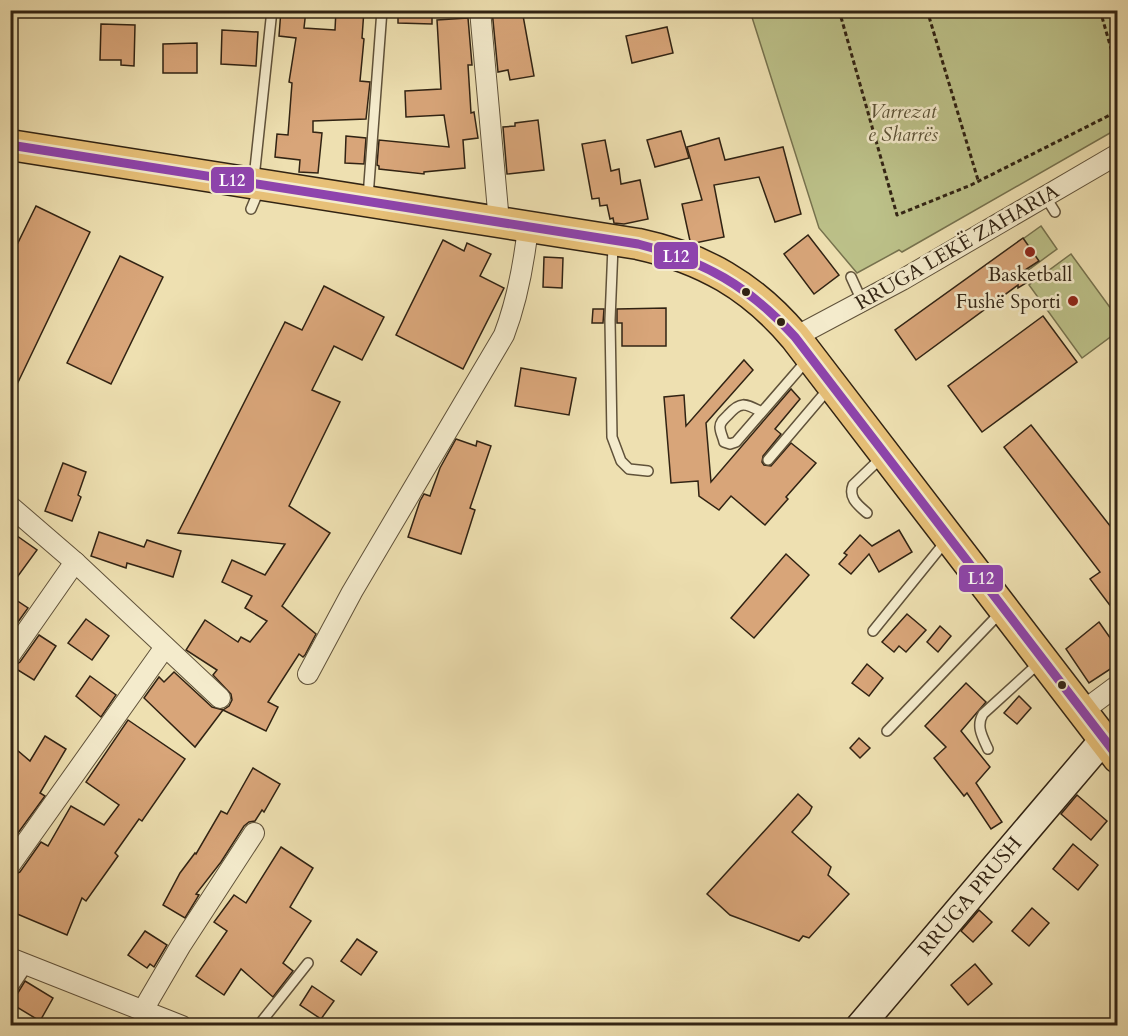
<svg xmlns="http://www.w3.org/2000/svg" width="1128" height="1036" font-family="Cardo,serif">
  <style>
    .green { fill: #bcc189; stroke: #76724e; stroke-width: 1.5 }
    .building { fill: #d8a579; stroke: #312313; stroke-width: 1.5 }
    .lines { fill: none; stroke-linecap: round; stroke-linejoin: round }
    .lane-casing { stroke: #60523a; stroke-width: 12 }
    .street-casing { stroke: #60523a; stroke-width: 22 }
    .secondary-casing { stroke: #312313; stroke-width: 30 }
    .primary-casing { stroke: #312313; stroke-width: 33 }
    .path { stroke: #312313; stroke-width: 3; stroke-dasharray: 4.5 3; stroke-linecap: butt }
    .lane { stroke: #f4ebcc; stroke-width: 9 }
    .street { stroke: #f4ebcc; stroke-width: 20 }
    .secondary { stroke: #f4ebcc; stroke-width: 27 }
    .primary { stroke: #e7c078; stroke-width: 30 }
    .bus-1-casing { stroke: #f4ebcc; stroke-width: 14 }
    .bus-1 { stroke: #8e44ad; stroke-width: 9 }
    .poi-dot { fill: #8f2418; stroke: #f4ebcc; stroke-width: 2 }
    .bus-dot { fill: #312313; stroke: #f4ebcc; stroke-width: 2 }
    .labels { text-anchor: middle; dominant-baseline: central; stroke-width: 5; stroke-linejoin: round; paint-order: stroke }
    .park-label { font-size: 20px; font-style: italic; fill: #5b5236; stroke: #f4ebcc }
    .street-label { font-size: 20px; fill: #312313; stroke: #f4ebcc }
    .poi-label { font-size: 20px; fill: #312313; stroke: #f4ebcc }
    .line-badge { stroke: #f4ebcc; stroke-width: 2 }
    .badge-label { font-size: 16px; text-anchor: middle; font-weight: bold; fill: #fff }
  </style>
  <rect width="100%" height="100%" fill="#eee0b1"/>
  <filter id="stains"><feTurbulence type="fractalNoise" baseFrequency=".00333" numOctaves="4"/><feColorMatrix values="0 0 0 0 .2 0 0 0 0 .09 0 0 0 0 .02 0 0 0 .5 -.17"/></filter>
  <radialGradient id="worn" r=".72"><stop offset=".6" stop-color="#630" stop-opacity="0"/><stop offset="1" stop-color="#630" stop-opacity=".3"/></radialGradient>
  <!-- green -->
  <g class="green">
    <polygon points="750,11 1117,11 1117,129 902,252 899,250 857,273 819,228"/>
    <polygon points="1041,226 1057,249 1019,277 1002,254"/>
    <polygon points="1071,254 1117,317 1117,332 1082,358 1029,285"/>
  </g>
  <!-- building -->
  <g class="building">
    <polygon points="281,10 306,10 304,28 335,30 336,10 364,10 362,38 364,39 360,81 370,82 366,119 313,121 313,132 322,133 318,173 299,172 300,160 275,157 277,134 288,135 292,83 289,82 296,38 279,36"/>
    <polygon points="398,10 432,10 432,24 398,23"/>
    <polygon points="492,10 522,10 534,76 510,80 508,70 498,72"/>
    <polygon points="468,18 472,65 468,65 471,113 474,112 478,138 463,140 465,168 424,172 424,174 379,169 379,166 377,165 379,140 449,147 444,115 406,117 405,91 441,89 437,20"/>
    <polygon points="101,24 135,25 134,66 121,65 121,60 100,60"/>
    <polygon points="667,27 673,53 632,63 626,36"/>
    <polygon points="222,30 258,32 256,66 221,64"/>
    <polygon points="197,43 197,73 163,73 163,44"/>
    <polygon points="538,120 544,170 507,174 503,127 515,126 515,123"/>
    <polygon points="681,131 689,158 655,167 647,140"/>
    <polygon points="346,136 366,138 364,164 345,163"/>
    <polygon points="719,138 725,160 783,147 801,214 775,222 759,177 714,185 724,237 695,243 690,241 682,204 702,200 687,147"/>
    <polygon points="605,140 611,171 619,169 621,184 640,180 648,219 624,224 614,223 613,218 610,219 607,205 600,206 599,198 592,199 582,144"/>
    <polygon points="36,206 90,232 10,399 10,259"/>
    <polygon points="808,235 839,275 814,294 784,254"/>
    <polygon points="1023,238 1039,261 1025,270 1031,280 1018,288 1018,285 916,360 895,330"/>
    <polygon points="443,240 464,251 467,243 491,254 480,276 504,288 463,369 396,335"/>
    <polygon points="120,256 163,277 111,384 67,363"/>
    <polygon points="544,257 563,258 562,288 543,287"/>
    <polygon points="324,286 384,317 362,360 334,346 312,390 340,402 289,506 330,533 282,606 316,634 305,655 303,657 299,654 268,702 278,707 266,731 223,710 195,747 144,698 159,677 164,682 174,672 212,707 223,710 229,706 232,700 231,694 213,675 217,670 186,650 205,620 238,642 241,637 250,642 267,621 245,608 252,596 222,582 232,560 265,575 285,544 178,533 285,322 302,330"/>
    <polygon points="666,308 666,346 622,346 622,323 617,323 617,309"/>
    <polygon points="593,309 604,309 603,323 592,323"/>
    <polygon points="1043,316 1077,362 982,432 948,386"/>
    <polygon points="744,360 753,370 706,423 711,482 791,389 800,399 775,429 781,434 763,456 762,462 764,465 771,466 791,443 816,463 786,497 788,499 765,525 731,496 719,510 699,496 698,481 671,483 664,397 684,395 686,426"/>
    <polygon points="521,368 576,378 569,415 515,406"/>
    <polygon points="1031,425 1118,536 1118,616 1090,579 1100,572 1004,447"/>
    <polygon points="456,439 476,446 477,441 491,446 470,508 475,510 461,554 408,537 420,501 424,494 430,496 440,468"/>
    <polygon points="63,463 86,472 78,495 81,497 72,521 45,511"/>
    <polygon points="899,530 912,552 879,572 869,554 851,574 839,564 847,555 844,553 860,535 872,546"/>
    <polygon points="10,531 37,550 10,587"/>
    <polygon points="99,532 144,547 147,540 181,551 173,577 127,563 126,568 91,556"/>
    <polygon points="786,554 809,575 754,638 731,618"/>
    <polygon points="10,596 28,608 18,622 10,617"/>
    <polygon points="907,614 926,630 906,652 899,646 894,652 882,642"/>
    <polygon points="86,619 109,636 92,660 68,643"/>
    <polygon points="1099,622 1118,649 1118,664 1089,683 1066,649"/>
    <polygon points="940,626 951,636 938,652 927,642"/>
    <polygon points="39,635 56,646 34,680 13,667 20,662"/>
    <polygon points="867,664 883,678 869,696 852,683"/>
    <polygon points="90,676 116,695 101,717 76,696"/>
    <polygon points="966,683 986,702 961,731 990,767 976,783 1002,822 991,829 967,793 964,796 934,758 946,747 925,726"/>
    <polygon points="1019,696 1031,708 1017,724 1004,713"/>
    <polygon points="128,720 185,759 142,821 139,819 115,853 118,856 86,901 82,898 67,935 10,911 10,877 20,872 41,842 48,846 71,806 104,825 119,805 86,782"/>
    <polygon points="45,736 66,749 40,793 45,796 10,844 10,744 30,761"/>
    <polygon points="859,738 870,748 860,758 850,748"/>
    <polygon points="253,768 280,784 264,812 262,810 255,821 249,822 244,826 221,862 196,894 199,895 185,918 163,905 180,873 195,853 196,854 221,811 227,814"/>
    <polygon points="798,794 812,807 809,813 792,832 831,867 828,875 849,894 809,938 803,936 799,941 730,915 707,894"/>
    <polygon points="1077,795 1107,821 1091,840 1061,814"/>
    <polygon points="1073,844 1098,865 1078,890 1053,869"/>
    <polygon points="281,847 313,868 290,907 311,921 283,963 293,971 273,997 241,969 224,995 196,976 227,931 214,922 234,895 246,903"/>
    <polygon points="1032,908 1049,923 1029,946 1012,931"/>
    <polygon points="979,910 992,922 973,942 961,931"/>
    <polygon points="145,931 167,945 154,967 150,964 147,968 128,955"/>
    <polygon points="357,939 377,952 361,975 341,961"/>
    <polygon points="975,964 992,984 968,1005 951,985"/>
    <polygon points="25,981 53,998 40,1021 10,1003 11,999 16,996"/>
    <polygon points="312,986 334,1001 321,1019 300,1005"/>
  </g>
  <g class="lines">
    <defs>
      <g id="lane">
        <polyline points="254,178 272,10"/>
        <polyline points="1045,196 1055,212"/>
        <polyline points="368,197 382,10"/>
        <polyline points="251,209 259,190"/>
        <polyline points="613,246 610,320 612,437 621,461 629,469 648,471"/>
        <polyline points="851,277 862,301"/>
        <path d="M762,412C746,404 741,400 728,415C724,419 720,422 720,427C720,432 723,437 724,442L730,444L736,442L808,359"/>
        <polyline points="768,460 830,387"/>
        <path d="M867,513C858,505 848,498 853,485L883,456"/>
        <polyline points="873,631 945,542"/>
        <polyline points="887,731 1000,613"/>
        <path d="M988,749C982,736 976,726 983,714L1039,663"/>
        <polyline points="10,992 28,965"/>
        <polyline points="258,1026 308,963"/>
      </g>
      <g id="street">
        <polyline points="480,10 499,222"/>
        <polyline points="795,337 902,280 1118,154"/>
        <polyline points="10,506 75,562 220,698"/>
        <polyline points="10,655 75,562"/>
        <path d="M308,674L352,592L504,335C517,301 524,263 528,227"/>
        <polyline points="1083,711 1118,685"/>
        <polyline points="10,865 165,647"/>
        <polyline points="10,958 182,1026"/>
        <polyline points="143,1010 181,945 254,833"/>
      </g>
      <polyline id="secondary" points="860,1026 1104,739"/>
      <path id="primary" d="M10,145L638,244C703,258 752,286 795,337L1118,758"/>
    </defs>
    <!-- lane casing -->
    <use href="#lane" class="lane-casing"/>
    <!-- street casing -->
    <use href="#street" class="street-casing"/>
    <!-- secondary casing -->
    <use href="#secondary" class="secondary-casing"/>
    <!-- primary casing -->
    <use href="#primary" class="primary-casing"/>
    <!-- path -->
    <g class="path">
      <polyline points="839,10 897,215 971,185 1118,111"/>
      <polyline points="927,10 978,180"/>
      <polyline points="1100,10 1118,73"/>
    </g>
    <!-- lane -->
    <use href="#lane" class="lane"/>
    <!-- street -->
    <use href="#street" class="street"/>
    <!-- secondary -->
    <use href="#secondary" class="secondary"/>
    <!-- primary -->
    <use href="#primary" class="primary"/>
    <defs>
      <path id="bus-1" d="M10,145L638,244C704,261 749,286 795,337L1118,757"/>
    </defs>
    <!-- bus-1 casing -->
    <use href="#bus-1" class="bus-1-casing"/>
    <!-- bus-1 -->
    <use href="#bus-1" class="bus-1"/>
  </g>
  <!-- markers -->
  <g class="poi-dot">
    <circle cx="1030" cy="252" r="6"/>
    <circle cx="1073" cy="301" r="6"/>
  </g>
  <g class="bus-dot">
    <circle cx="746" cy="292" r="5"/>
    <circle cx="781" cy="322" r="5"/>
    <circle cx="1062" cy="685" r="5"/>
  </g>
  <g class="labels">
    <!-- park labels -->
    <g class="park-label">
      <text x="903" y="111">Varrezat<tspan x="903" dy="23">e Sharrës</tspan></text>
    </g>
    <!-- street labels -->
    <g class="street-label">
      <text transform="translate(957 247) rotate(-30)">RRUGA LEKË ZAHARIA</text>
      <text transform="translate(970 896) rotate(-50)">RRUGA PRUSH</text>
    </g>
    <!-- poi labels -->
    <g class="poi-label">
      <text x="1030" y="274">Basketball</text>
      <text x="1061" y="301" text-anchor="end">Fushë Sporti</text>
    </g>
  </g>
  <g class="line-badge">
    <rect x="210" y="166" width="45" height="28" rx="6" fill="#8e44ad"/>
    <rect x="653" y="241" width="46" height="29" rx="6" fill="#8e44ad"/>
    <rect x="958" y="564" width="46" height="29" rx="6" fill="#8e44ad"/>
  </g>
  <g class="badge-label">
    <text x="232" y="186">L12</text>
    <text x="676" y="262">L12</text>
    <text x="981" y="584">L12</text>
  </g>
  <!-- margin -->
  <rect width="1128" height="1036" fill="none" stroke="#eee0b1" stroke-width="36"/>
  <rect x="12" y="12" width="1104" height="1012" fill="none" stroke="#312313" stroke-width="3"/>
  <rect x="18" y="18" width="1092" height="1000" fill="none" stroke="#312313" stroke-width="1.5"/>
  <rect width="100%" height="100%" filter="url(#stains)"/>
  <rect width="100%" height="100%" fill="url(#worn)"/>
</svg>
